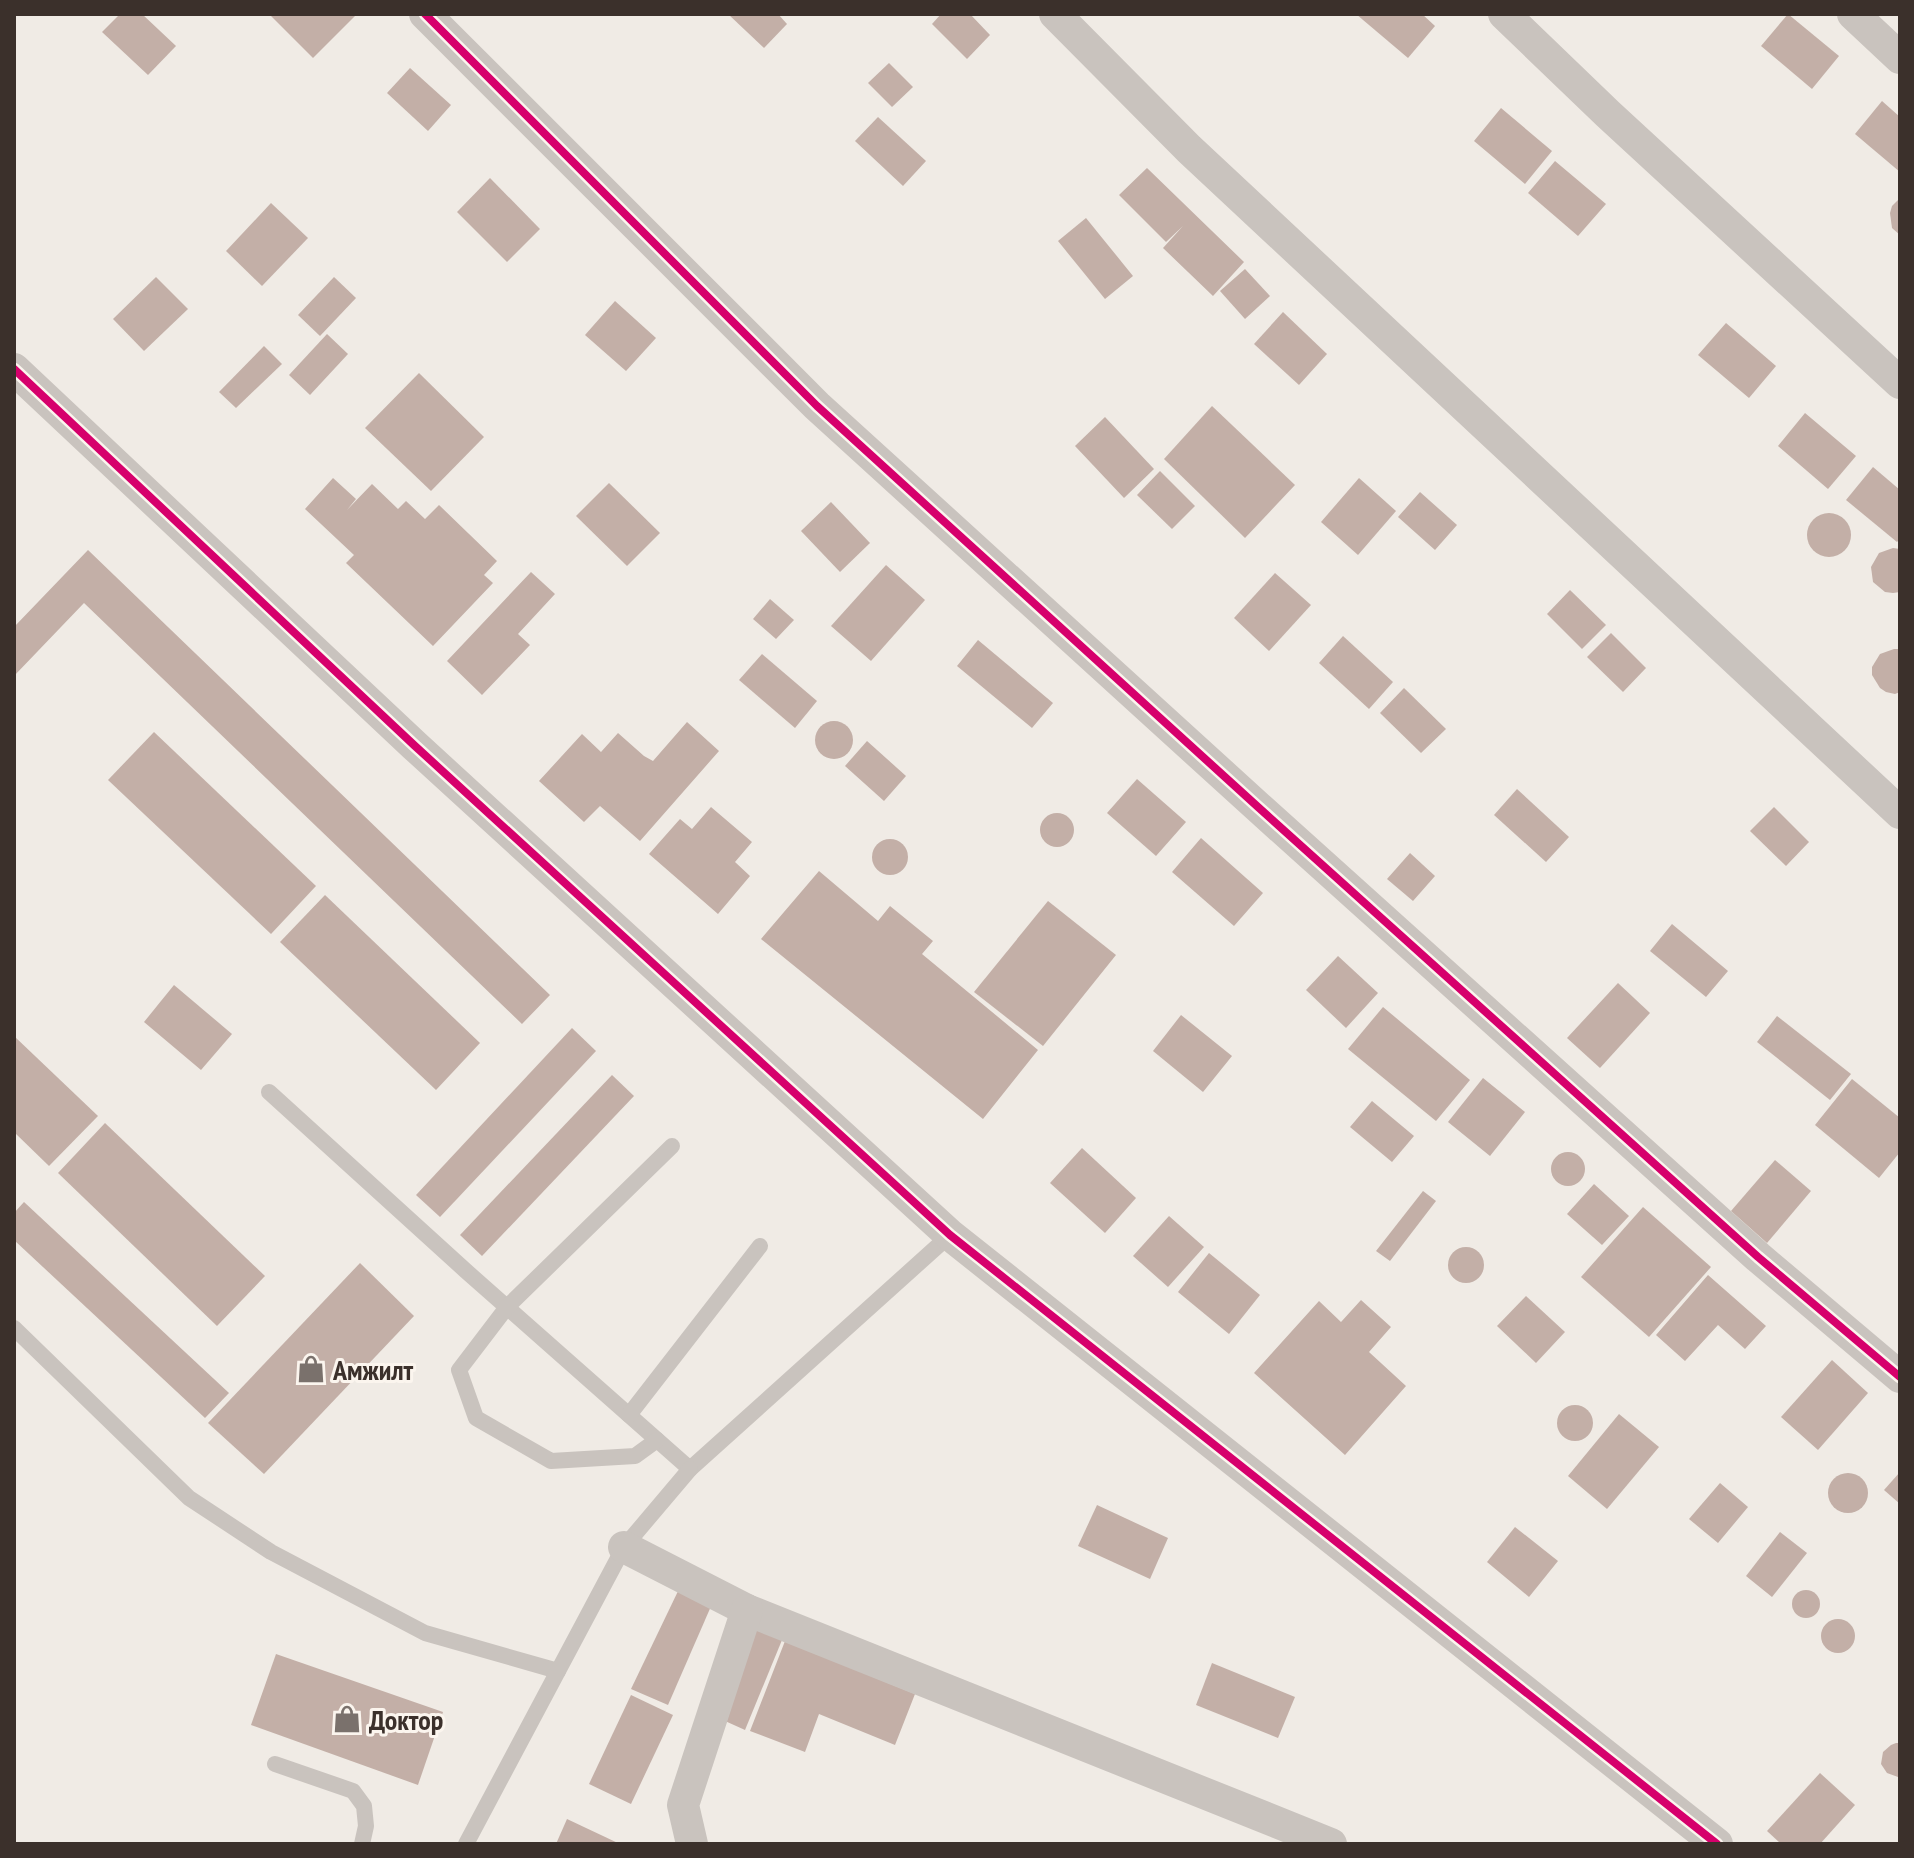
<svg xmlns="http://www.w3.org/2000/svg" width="1914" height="1858" font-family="'PT Sans Narrow',sans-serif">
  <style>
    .building { fill: #c3afa7 }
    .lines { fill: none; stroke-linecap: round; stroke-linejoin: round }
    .lane { stroke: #c9c3be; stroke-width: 16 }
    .street { stroke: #c9c3be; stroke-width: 32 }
    .cycleway-casing { stroke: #fbf5ee; stroke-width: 13 }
    .cycleway { stroke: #d6006c; stroke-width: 8 }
    .labels { text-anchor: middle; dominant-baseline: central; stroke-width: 6; stroke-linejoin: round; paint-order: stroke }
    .poi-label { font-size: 28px; font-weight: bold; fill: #3b302b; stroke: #fbf5ee; text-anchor: start }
  </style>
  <rect width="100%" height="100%" fill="#f0ebe5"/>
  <!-- building -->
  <g class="building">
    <polygon points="120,14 142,14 176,46 148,75 102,32"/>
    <polygon points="269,14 353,14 355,16 313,58"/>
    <polygon points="728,14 778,14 787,24 764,48"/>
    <polygon points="941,14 970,14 990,35 967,59 932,24"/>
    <polygon points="1356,14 1422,14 1435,26 1408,58"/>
    <polygon points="1788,14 1839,56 1812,89 1761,46"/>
    <polygon points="889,63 913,87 892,107 868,83"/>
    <polygon points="410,68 451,105 428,131 387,93"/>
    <polygon points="1882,101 1900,117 1900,172 1855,134"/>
    <polygon points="1501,108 1552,151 1525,184 1474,141"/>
    <polygon points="878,117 926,161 903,186 855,141"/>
    <polygon points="1555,161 1606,204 1578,236 1528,193"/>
    <polygon points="1147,168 1244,262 1213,296 1163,248 1183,226 1166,242 1119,195"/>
    <polygon points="490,178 540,229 507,262 457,212"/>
    <polygon points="1900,198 1900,235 1892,228 1890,213 1892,206"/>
    <polygon points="271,203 308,238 262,286 226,251"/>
    <polygon points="1086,218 1133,276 1105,299 1058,241"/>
    <polygon points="1245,269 1270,296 1245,319 1220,291"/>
    <polygon points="156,277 188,309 144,351 113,319"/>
    <polygon points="334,277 356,298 320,336 298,315"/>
    <polygon points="615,301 656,338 626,371 585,335"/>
    <polygon points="1283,312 1327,354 1299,385 1254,344"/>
    <polygon points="1726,323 1776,366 1749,398 1698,355"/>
    <polygon points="327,334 348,354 310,395 289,375"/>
    <polygon points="264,346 282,364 236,408 219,392"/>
    <polygon points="419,373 484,437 431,491 365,428"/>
    <polygon points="1212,406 1295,485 1245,538 1164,459"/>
    <polygon points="1805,413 1856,456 1828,489 1778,446"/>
    <polygon points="1105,417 1154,469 1124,498 1075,446"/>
    <polygon points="1873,467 1900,490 1900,539 1897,542 1846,500"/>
    <polygon points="1160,471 1195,506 1172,529 1137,495"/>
    <polygon points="333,478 356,499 347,510 372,484 398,509 406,501 425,519 439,505 497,561 484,575 493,583 433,646 346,563 354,555 305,509"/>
    <polygon points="1359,478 1396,511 1358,555 1321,522"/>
    <polygon points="609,483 660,533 627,566 576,516"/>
    <polygon points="1420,492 1457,525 1435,550 1398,517"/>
    <polygon points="831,502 870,543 840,572 801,531"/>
    <circle cx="1829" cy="535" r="22"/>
    <polygon points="1893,548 1900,549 1900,592 1893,593 1885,592 1873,582 1871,567 1879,553"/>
    <polygon points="88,550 550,995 522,1024 84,603 14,676 14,627"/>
    <polygon points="886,565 925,600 871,661 831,626"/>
    <polygon points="531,572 555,594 518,634 530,645 482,695 447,661"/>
    <polygon points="1275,573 1311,605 1269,651 1234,618"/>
    <polygon points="1570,590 1606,625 1582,649 1547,614"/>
    <polygon points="770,599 794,620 776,639 753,619"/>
    <polygon points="1611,633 1646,668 1623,692 1587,657"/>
    <polygon points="1343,636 1393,682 1369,709 1319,663"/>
    <polygon points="978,640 1053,703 1032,728 957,666"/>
    <polygon points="1894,649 1900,649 1900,692 1895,694 1886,692 1880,688 1872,675 1872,667 1880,654"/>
    <polygon points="762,654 817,701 795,728 739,680"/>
    <polygon points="1404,688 1446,729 1421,753 1380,713"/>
    <circle cx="834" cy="740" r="19"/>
    <polygon points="687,722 719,751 640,841 600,806 584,822 539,781 582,734 601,752 618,733 644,756 653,761"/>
    <polygon points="154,732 316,886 271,934 108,780"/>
    <polygon points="867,741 906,776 884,801 845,766"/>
    <polygon points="1137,779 1186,822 1156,856 1107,813"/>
    <polygon points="1517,789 1569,837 1546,862 1494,815"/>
    <polygon points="711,807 752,842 735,862 750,876 718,914 649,854 680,819 692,829"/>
    <polygon points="1774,807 1809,842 1786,866 1750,831"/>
    <circle cx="1057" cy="830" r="17"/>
    <polygon points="1201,838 1263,893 1234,926 1172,872"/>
    <circle cx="890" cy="857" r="18"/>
    <polygon points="1410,853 1435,876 1413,901 1387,879"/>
    <polygon points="819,871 878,921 890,906 933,941 922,954 1038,1050 983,1119 761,939"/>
    <polygon points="325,895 480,1043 436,1090 280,942"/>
    <polygon points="1048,901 1116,955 1043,1046 974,992"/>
    <polygon points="1672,924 1728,971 1706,997 1650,951"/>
    <polygon points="1338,956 1378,993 1346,1028 1306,990"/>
    <polygon points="1618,983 1650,1013 1600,1068 1567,1038"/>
    <polygon points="174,985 232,1034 201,1070 144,1022"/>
    <polygon points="1383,1007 1470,1080 1436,1121 1348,1049"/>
    <polygon points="1181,1015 1232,1056 1203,1092 1153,1051"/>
    <polygon points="1777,1016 1851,1074 1830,1100 1757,1042"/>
    <polygon points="572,1028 596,1051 440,1217 416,1195"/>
    <polygon points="14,1036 98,1116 49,1166 14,1132"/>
    <polygon points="612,1075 634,1096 482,1256 460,1235"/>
    <polygon points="1483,1078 1525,1112 1490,1156 1448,1122"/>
    <polygon points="1852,1079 1900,1118 1900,1152 1879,1178 1815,1125"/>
    <polygon points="1372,1101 1414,1136 1392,1162 1350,1127"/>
    <polygon points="105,1123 265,1276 217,1326 58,1173"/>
    <polygon points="1082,1148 1136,1198 1105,1233 1050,1183"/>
    <circle cx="1568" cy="1169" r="17"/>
    <polygon points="1775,1160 1811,1191 1767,1243 1731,1211"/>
    <polygon points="1594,1184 1629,1216 1602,1245 1567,1214"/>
    <polygon points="1423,1191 1436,1201 1390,1261 1376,1251"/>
    <polygon points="24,1202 229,1393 205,1418 14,1240 14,1213"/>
    <polygon points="1643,1207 1711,1267 1649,1337 1581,1277"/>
    <polygon points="1169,1216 1204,1247 1168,1287 1133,1256"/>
    <circle cx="1466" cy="1265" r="18"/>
    <polygon points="1209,1253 1260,1295 1229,1334 1178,1292"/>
    <polygon points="360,1263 414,1316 264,1474 208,1423"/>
    <polygon points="1708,1275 1766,1326 1745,1349 1718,1325 1685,1361 1656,1335"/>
    <polygon points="1526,1296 1565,1332 1536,1363 1497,1326"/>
    <polygon points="1361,1300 1391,1327 1369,1352 1406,1386 1345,1455 1254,1373 1319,1301 1341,1322"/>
    <polygon points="1832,1360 1868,1393 1818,1450 1781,1417"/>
    <circle cx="1575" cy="1423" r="18"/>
    <polygon points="1619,1414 1659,1447 1607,1509 1568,1476"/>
    <polygon points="1900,1472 1900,1504 1884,1490"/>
    <circle cx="1848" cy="1493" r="20"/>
    <polygon points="1720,1483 1748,1507 1718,1543 1689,1519"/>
    <polygon points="1097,1505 1168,1538 1150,1579 1078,1546"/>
    <polygon points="1515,1527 1558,1561 1529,1597 1487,1562"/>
    <polygon points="1780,1532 1807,1553 1772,1597 1746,1576"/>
    <polygon points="680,1587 712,1604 668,1705 631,1689"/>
    <circle cx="1806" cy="1604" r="14"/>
    <circle cx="1838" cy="1636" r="17"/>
    <polygon points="745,1622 782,1640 745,1730 714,1716"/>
    <polygon points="785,1641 915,1694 895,1745 819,1714 805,1752 750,1731"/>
    <polygon points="276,1654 443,1712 418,1785 251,1725"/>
    <polygon points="1212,1663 1295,1697 1278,1738 1196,1705"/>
    <polygon points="631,1695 673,1715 631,1804 589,1784"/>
    <polygon points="1896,1743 1900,1743 1900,1776 1898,1777 1887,1773 1881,1764 1883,1752 1891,1745"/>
    <polygon points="1820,1773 1855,1805 1820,1844 1781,1844 1767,1831"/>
    <polygon points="567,1819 620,1844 556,1844"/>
  </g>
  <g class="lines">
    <!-- lane -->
    <g class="lane">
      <polyline points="269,1092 466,1271 690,1469 950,1235"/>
      <polyline points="14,1328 189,1498 271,1552 425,1633 558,1671"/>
      <polyline points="629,1415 760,1246"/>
      <polyline points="657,1440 635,1456 551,1461 476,1418 459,1370 507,1307 672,1146"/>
      <polyline points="275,1764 353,1791 364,1806 366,1826 362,1844"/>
      <polyline points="466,1844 624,1547 690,1469"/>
    </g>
    <!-- street -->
    <g class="street">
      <polyline points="425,14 817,406 1258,807 1758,1257 1900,1377"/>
      <polyline points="1055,14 1189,149 1900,813"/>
      <polyline points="1504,14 1608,114 1900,383"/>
      <polyline points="1853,14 1900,58"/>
      <polyline points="14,369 415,746 950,1235 1717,1844"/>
      <polyline points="624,1547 747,1610 1331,1844"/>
      <polyline points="692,1844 683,1805 747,1610"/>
    </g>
    <defs>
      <g id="cycleway">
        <polyline points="425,14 817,406 1258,807 1758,1257 1900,1377"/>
        <polyline points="14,369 415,746 950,1235 1717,1844"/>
      </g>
    </defs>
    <!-- cycleway casing -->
    <use href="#cycleway" class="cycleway-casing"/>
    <!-- cycleway -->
    <use href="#cycleway" class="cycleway"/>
  </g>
  <!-- icons -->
  <defs>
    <symbol id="shop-bare" viewBox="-9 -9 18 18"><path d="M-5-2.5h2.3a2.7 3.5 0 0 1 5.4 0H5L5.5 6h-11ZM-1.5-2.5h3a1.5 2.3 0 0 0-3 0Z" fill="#7a716c" stroke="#fbf5ee" stroke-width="2.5" paint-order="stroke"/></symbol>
  </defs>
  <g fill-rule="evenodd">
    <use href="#shop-bare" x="291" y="1349" width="40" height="40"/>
    <use href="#shop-bare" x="327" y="1699" width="40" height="40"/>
  </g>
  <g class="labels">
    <!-- poi labels -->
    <g class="poi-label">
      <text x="333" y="1369">Амжилт</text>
      <text x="369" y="1719">Доктор</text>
    </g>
  </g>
  <!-- border -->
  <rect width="1914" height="1858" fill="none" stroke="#3b302b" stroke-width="32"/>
</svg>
